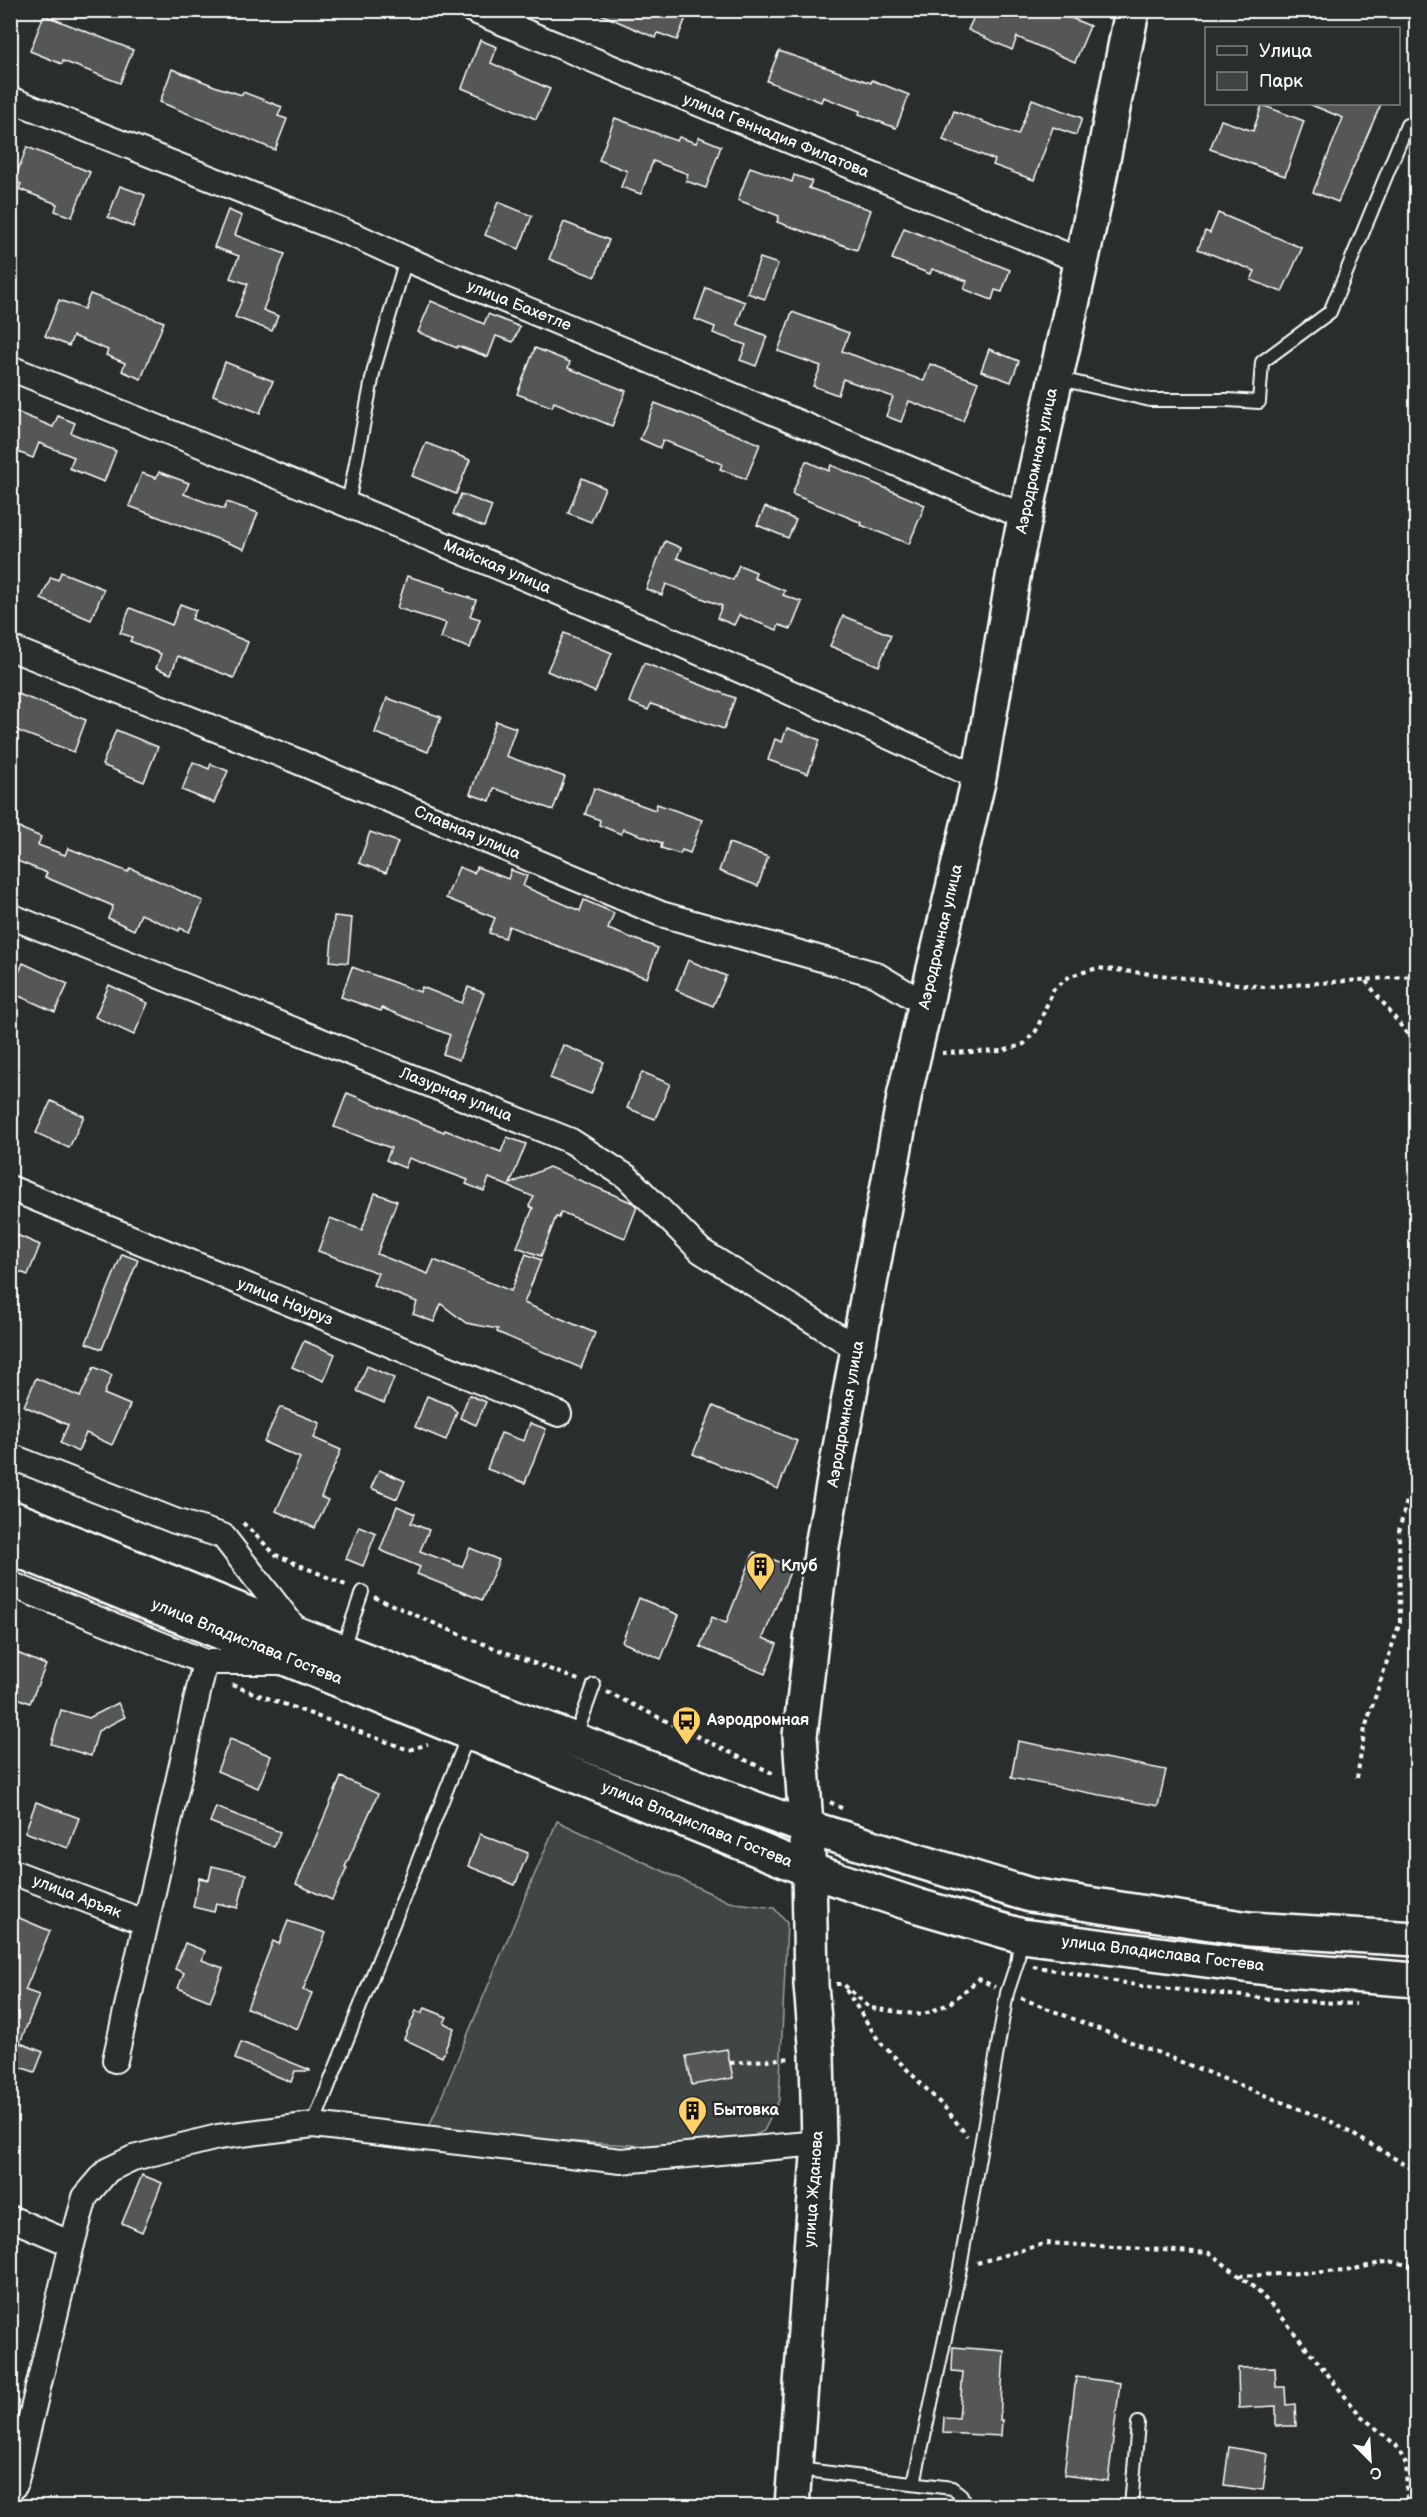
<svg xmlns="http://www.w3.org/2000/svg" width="1427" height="2517" font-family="'Balsamiq Sans',sans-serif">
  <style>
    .green { fill: #414445; stroke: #a0a2a2; stroke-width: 1.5 }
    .building { fill: #555758; stroke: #fff; stroke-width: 1.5 }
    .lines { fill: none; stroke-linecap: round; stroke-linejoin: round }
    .lane-casing { stroke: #fff; stroke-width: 16 }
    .street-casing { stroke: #fff; stroke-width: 28 }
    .secondary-casing { stroke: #fff; stroke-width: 38 }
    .path { stroke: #fff; stroke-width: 4; stroke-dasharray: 4.5 4.5; stroke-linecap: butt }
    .lane { stroke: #2a2d2e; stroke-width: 12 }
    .street { stroke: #2a2d2e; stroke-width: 24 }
    .secondary { stroke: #2a2d2e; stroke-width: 33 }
    .labels { text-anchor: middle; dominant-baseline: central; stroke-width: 5; stroke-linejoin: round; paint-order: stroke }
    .street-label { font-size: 16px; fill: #fff; stroke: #2a2d2e }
    .poi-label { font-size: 16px; font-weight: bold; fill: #fff; stroke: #2a2d2e; text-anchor: start }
  </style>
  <rect width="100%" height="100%" fill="#2a2d2e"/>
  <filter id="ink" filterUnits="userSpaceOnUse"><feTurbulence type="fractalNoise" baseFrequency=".0167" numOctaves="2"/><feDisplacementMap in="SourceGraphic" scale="12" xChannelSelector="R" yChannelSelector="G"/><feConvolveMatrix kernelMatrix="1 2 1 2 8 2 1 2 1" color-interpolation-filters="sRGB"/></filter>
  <g filter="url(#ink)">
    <!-- green -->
    <polygon class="green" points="557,1821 729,1902 774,1908 787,1923 779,2100 764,2131 724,2150 426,2134"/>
    <!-- building -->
    <g class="building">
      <polygon points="591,10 689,10 677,40 658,33 656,38"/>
      <polygon points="977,10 1052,10 1090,26 1075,62 1017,37 1012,50 968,30"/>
      <polygon points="44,15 133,50 120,83 63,61 62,64 30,51"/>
      <polygon points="480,40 497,47 491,63 550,89 536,119 462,88"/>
      <polygon points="779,51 871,83 872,80 909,95 896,128 859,114 860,111 823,97 821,102 767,81"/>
      <polygon points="172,69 217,87 242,95 243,92 282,107 278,116 287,119 275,150 160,102"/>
      <polygon points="1032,99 1082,118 1076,135 1053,127 1034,180 993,165 995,160 943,140 954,111 1018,135"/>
      <polygon points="1309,104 1381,104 1338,202 1313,192 1343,118"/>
      <polygon points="1262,105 1304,121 1285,176 1210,149 1221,120 1253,131"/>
      <polygon points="615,118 677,141 679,137 696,143 699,137 721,146 706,188 686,181 688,174 653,161 641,194 621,187 627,171 599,160"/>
      <polygon points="27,147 90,172 72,217 55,211 57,204 19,189 21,184 14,181"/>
      <polygon points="750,167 792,182 794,175 812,181 809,188 871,210 857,250 777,222 779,216 738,200"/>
      <polygon points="120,186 145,195 133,227 108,217"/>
      <polygon points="498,202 532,216 519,249 485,235"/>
      <polygon points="228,210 242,216 235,235 285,254 263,310 278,316 272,331 235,317 248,284 230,278 239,256 214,247"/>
      <polygon points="1218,213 1302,248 1282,292 1251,280 1255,271 1198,249 1205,231 1210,233"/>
      <polygon points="564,222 609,240 595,277 549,259"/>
      <polygon points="904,228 1010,270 1002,292 995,290 992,300 964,289 967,281 932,269 930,274 892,259"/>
      <polygon points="760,258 778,264 765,299 747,293"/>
      <polygon points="706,288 745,302 737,324 767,336 756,366 740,360 746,345 713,333 715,327 695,319"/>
      <polygon points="90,294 164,322 141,379 122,371 125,363 106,355 108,350 73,336 69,346 45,336 59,300 84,309"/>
      <polygon points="431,301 484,324 488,314 520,327 513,342 496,336 488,357 458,346 457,348 418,332"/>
      <polygon points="792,312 849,333 842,351 924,381 930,364 978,382 963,421 909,401 901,422 886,416 893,397 843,379 838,395 813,386 821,366 778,351"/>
      <polygon points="535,348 570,362 568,368 626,391 612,426 554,402 552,407 517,394"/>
      <polygon points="989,349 1019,361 1011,382 981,371"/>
      <polygon points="225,362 273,381 260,413 213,395"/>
      <polygon points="655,403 760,444 746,479 720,469 722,464 663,440 660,448 640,439"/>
      <polygon points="14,411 53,427 58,416 75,423 71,433 116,451 104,482 69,468 74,457 39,443 33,458 10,449 10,420"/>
      <polygon points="426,443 470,460 456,494 412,476"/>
      <polygon points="806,461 829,471 831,465 925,505 909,544 861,525 862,523 792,494"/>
      <polygon points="159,472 189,483 184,494 224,509 227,502 258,513 244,549 129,506 142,473 156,478"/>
      <polygon points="582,478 605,488 591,522 568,513"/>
      <polygon points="461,494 492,506 484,527 453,514"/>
      <polygon points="765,507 796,520 788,538 757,525"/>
      <polygon points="665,541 681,548 677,558 733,580 739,565 756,572 754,578 785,591 783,595 802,602 791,629 779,625 777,630 739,615 734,625 717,618 722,606 666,584 662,595 646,589"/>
      <polygon points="61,572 104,589 91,620 41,599 51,577 58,580"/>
      <polygon points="407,576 446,588 445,590 476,600 470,616 480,619 470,648 441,638 446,623 397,608"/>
      <polygon points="180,604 196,610 192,619 248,642 234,678 178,656 171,674 156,668 161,654 130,641 132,637 120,633 130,608 172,625"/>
      <polygon points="843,616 891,635 879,666 830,646"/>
      <polygon points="564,633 612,653 595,692 547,671"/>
      <polygon points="644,663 735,698 724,729 651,704 648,710 629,702"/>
      <polygon points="10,691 86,720 74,752 10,728"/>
      <polygon points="387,698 441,717 428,752 375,733"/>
      <polygon points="496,721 516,728 506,756 565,777 553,810 494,788 490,801 470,794"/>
      <polygon points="787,728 820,740 808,774 768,760 775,739 782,742"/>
      <polygon points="116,730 158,747 144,782 102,765"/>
      <polygon points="193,762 209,769 211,764 228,771 214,803 182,790"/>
      <polygon points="594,788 655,810 657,804 702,820 690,853 682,850 680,854 661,848 662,843 623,829 621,834 599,825 600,820 585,814"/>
      <polygon points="10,824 41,837 38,845 65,855 68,848 128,872 130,868 203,901 189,932 180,928 179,931 141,914 134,930 108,918 113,906 45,877 47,873 10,858"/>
      <polygon points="370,832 398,842 386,873 359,863"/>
      <polygon points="729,843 768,857 758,886 719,871"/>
      <polygon points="459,867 474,873 477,867 508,879 511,870 527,876 523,886 580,911 584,900 614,913 608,929 658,948 647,978 552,944 509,926 505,938 489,933 495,918 446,898"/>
      <polygon points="334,916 352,918 348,963 330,961"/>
      <polygon points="688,960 726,976 713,1006 676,990"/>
      <polygon points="23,963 68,984 55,1012 10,992"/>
      <polygon points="352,967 420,992 422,987 462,1003 468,987 484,993 459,1060 443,1054 450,1035 382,1008 381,1011 341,997"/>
      <polygon points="109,985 148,1003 134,1035 95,1017"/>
      <polygon points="563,1045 604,1062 591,1094 550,1078"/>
      <polygon points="642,1072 670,1084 655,1119 627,1108"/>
      <polygon points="347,1093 444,1132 445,1130 501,1152 507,1137 526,1144 510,1184 549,1167 633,1203 637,1207 625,1238 561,1212 559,1218 556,1217 541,1256 517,1247 533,1208 529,1206 534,1197 489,1178 484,1191 466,1184 468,1180 409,1158 405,1168 386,1160 391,1148 334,1127"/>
      <polygon points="51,1101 84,1116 69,1148 36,1133"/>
      <polygon points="375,1193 397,1201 377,1254 428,1274 434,1260 511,1291 526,1254 541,1260 524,1303 595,1333 581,1368 497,1332 498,1329 466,1323 441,1304 434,1322 413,1314 417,1302 373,1285 378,1273 318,1251 330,1218 362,1230"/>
      <polygon points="10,1232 40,1245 28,1275 10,1268"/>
      <polygon points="122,1254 138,1260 102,1349 86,1343"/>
      <polygon points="304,1341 335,1354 324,1381 292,1367"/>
      <polygon points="367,1366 394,1378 384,1403 357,1391"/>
      <polygon points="94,1367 112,1375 104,1394 130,1405 112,1445 86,1433 78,1452 60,1443 68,1425 24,1406 36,1378 80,1397"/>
      <polygon points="469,1395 486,1402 476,1425 460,1418"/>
      <polygon points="427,1396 450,1405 457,1412 446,1440 415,1427"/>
      <polygon points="713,1406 797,1441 778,1489 693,1454"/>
      <polygon points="280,1407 320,1423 314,1438 341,1450 321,1497 328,1500 315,1528 276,1511 300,1458 264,1442"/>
      <polygon points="530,1423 546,1429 525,1483 487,1469 501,1433 524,1441"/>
      <polygon points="379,1470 405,1481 397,1499 371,1488"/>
      <polygon points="397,1506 415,1514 411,1523 429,1530 420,1551 462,1567 470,1548 499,1560 482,1600 417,1574 420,1567 380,1550"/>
      <polygon points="359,1526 376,1533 363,1566 346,1559"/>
      <polygon points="754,1552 792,1567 763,1638 777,1644 765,1674 700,1647 712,1617 726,1623"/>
      <polygon points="639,1598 679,1615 661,1659 622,1642"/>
      <polygon points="10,1650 46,1665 30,1703 10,1695"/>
      <polygon points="118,1703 125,1717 98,1731 91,1756 51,1744 61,1710 89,1718"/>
      <polygon points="230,1739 271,1756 258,1788 217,1771"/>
      <polygon points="1018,1741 1166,1770 1158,1806 1011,1778"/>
      <polygon points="341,1777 378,1794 345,1867 347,1868 332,1900 296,1884"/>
      <polygon points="36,1802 79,1818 68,1848 25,1832"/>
      <polygon points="216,1807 280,1832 274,1847 210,1822"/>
      <polygon points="480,1834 528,1853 515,1885 468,1866"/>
      <polygon points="212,1866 246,1874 238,1908 216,1903 214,1912 193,1907 199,1878 209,1880"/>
      <polygon points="10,1914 50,1931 25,1990 39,1995 20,2043 43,2052 35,2072 10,2064"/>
      <polygon points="288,1921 326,1933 303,1990 312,1993 297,2029 247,2008 273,1941 279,1944"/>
      <polygon points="185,1943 205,1951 202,1960 223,1968 210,2001 178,1988 184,1973 175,1969"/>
      <polygon points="425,2008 447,2017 444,2023 454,2028 442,2057 404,2039 416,2011 422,2013"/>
      <polygon points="241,2042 310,2070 310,2071 295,2071 291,2082 235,2059"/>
      <polygon points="727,2049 733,2078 692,2085 686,2056"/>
      <polygon points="142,2175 162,2183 142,2232 122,2223"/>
      <polygon points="953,2347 1004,2351 1000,2420 1002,2420 1001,2436 943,2433 944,2417 959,2418 963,2372 952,2371"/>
      <polygon points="1275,2367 1276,2387 1285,2387 1286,2405 1295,2404 1296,2426 1276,2426 1276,2406 1239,2408 1238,2368"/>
      <polygon points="1076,2377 1120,2383 1108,2481 1064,2475"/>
      <polygon points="1229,2447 1268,2454 1263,2490 1224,2485"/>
    </g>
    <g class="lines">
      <defs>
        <g id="lane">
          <polyline points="1056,378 1150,400 1228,400 1259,402 1262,362 1330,312 1407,125"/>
          <polyline points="348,504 374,369 406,259"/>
          <polyline points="342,1650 362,1592"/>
          <polyline points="575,1738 594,1685"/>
          <polyline points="313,2125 469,1733"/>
          <polyline points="796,2466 806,2470 952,2488 961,2495 965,2506"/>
          <polyline points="914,2483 960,2268 1007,1993 1017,1963 1021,1937"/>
          <polyline points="14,2506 15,2485"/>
          <polyline points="1131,2506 1138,2423"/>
        </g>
        <g id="street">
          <polyline points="472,10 1081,261"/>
          <polyline points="10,99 356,236 406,259 1025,517"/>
          <path d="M10,368C336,499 661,630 979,778"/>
          <polyline points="10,648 292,759 661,914 875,974 925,1004"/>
          <polyline points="10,916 571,1141 627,1177 701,1251 858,1349"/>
          <polyline points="10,1188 559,1414"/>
          <polyline points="10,1456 175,1521 223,1536 300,1635"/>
          <polyline points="10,1584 205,1662 284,1662"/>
          <polyline points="10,1871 144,1922"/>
          <polyline points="115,2060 205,1662"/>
          <polyline points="10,2218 72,2244"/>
          <polyline points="10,2489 15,2485 72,2244 85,2197 108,2170 133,2158 218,2137 313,2125 621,2161 819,2143"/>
        </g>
        <g id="secondary">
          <polyline points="10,1517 300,1635 753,1808 806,1827 1030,1895 1249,1929 1416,1939"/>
          <polyline points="10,1547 809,1870 918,1906 1022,1936 1274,1969 1416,1980"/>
          <polyline points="792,2506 819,2143 817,2055 811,1985 809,1870 800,1736 822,1546 905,1092 979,778 1016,560 1097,190 1132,11"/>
        </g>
      </defs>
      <!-- lane casing -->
      <use href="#lane" class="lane-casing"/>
      <!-- street casing -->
      <use href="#street" class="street-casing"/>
      <!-- secondary casing -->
      <use href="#secondary" class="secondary-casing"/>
      <!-- path -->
      <g class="path">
        <polyline points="1366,981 1416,1045"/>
        <polyline points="942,1053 1003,1051 1024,1044 1036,1031 1053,990 1070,976 1098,968 1264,987 1416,976"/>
        <polyline points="243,1523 276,1555 348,1586"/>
        <polyline points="374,1597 468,1638 581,1681"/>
        <polyline points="232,1685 409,1750 428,1744"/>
        <polyline points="607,1692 776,1775"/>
        <polyline points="1357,1778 1365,1728 1400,1622 1399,1531 1415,1470 1416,1443"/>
        <polyline points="830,1802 845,1810"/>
        <polyline points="1033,1966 1141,1986 1282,2000 1356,2004"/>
        <polyline points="836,1984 843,1984 870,2008 922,2015 949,2004 979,1979 995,1987"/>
        <polyline points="846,1990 879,2041 947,2110 967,2136"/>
        <polyline points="1021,1998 1332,2122 1411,2168 1416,2175"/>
        <polyline points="730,2063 792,2058"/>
        <polyline points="977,2263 1047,2243 1210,2253 1257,2290 1281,2316 1360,2415 1396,2445 1406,2464 1407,2506"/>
        <polyline points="1239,2276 1346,2271 1390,2261 1416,2267"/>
      </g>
      <!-- lane -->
      <use href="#lane" class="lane"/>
      <!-- street -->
      <use href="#street" class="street"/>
      <!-- secondary -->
      <use href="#secondary" class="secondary"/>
    </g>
  </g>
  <!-- icons -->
  <defs>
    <symbol id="building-pin" viewBox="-11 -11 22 30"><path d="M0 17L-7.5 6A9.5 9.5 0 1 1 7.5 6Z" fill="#ffd166" stroke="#2a2d2e"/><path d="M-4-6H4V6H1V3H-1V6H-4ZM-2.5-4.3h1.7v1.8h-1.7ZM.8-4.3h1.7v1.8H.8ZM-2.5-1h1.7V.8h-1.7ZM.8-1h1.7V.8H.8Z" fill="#111"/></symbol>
    <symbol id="bus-pin" viewBox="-11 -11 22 30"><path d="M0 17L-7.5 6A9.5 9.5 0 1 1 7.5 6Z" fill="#ffd166" stroke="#2a2d2e"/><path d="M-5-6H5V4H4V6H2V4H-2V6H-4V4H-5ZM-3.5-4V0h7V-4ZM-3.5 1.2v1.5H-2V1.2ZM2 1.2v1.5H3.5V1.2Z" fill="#111"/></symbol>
  </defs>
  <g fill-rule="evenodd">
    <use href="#building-pin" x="744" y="1550" width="33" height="45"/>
    <use href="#bus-pin" x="670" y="1704" width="33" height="45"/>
    <use href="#building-pin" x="676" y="2094" width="33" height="45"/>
  </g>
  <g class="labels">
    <!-- street labels -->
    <g class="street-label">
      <text transform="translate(776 136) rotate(22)">улица Геннадия Филатова</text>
      <text transform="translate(519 306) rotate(22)">улица Бахетле</text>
      <text transform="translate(1037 461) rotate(-78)">Аэродромная улица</text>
      <text transform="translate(497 567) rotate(23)">Майская улица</text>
      <text transform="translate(467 833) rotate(23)">Славная улица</text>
      <text transform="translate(941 937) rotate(-77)">Аэродромная улица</text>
      <text transform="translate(456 1095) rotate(22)">Лазурная улица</text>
      <text transform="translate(285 1302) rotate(22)">улица Науруз</text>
      <text transform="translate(846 1414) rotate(-80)">Аэродромная улица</text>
      <text transform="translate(247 1642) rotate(22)">улица Владислава Гостева</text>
      <text transform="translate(697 1825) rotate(22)">улица Владислава Гостева</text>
      <text transform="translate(77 1897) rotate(21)">улица Аръяк</text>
      <text transform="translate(1163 1954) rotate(7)">улица Владислава Гостева</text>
      <text transform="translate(814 2189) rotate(-86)">улица Жданова</text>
    </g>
    <!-- poi labels -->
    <g class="poi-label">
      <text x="781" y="1566">Клуб</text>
      <text x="707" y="1720">Аэродромная</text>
      <text x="713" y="2110">Бытовка</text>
    </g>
  </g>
  <!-- margin -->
  <rect width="1427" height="2517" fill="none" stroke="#2a2d2e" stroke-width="36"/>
  <rect x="18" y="18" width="1391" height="2481" fill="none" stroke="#fff" stroke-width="2" filter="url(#ink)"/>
  <!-- legend -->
  <rect x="1205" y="27" width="195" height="78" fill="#2a2d2e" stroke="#7f8182" stroke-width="1.5"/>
  <rect x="1217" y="46" width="30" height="9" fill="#2a2d2e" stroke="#7f8182" stroke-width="1.5"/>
  <text x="1259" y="57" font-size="18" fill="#ffffff">Улица</text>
  <rect x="1217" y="72" width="30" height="18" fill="#414445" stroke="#7f8182" stroke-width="1.5"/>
  <text x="1259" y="87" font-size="18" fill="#ffffff">Парк</text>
  <!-- north arrow -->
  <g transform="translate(1370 2460) rotate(156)" stroke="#2a2d2e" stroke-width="4.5" paint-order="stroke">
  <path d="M0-4.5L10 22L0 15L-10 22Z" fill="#ffffff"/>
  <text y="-9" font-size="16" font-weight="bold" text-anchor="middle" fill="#ffffff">С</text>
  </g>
</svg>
